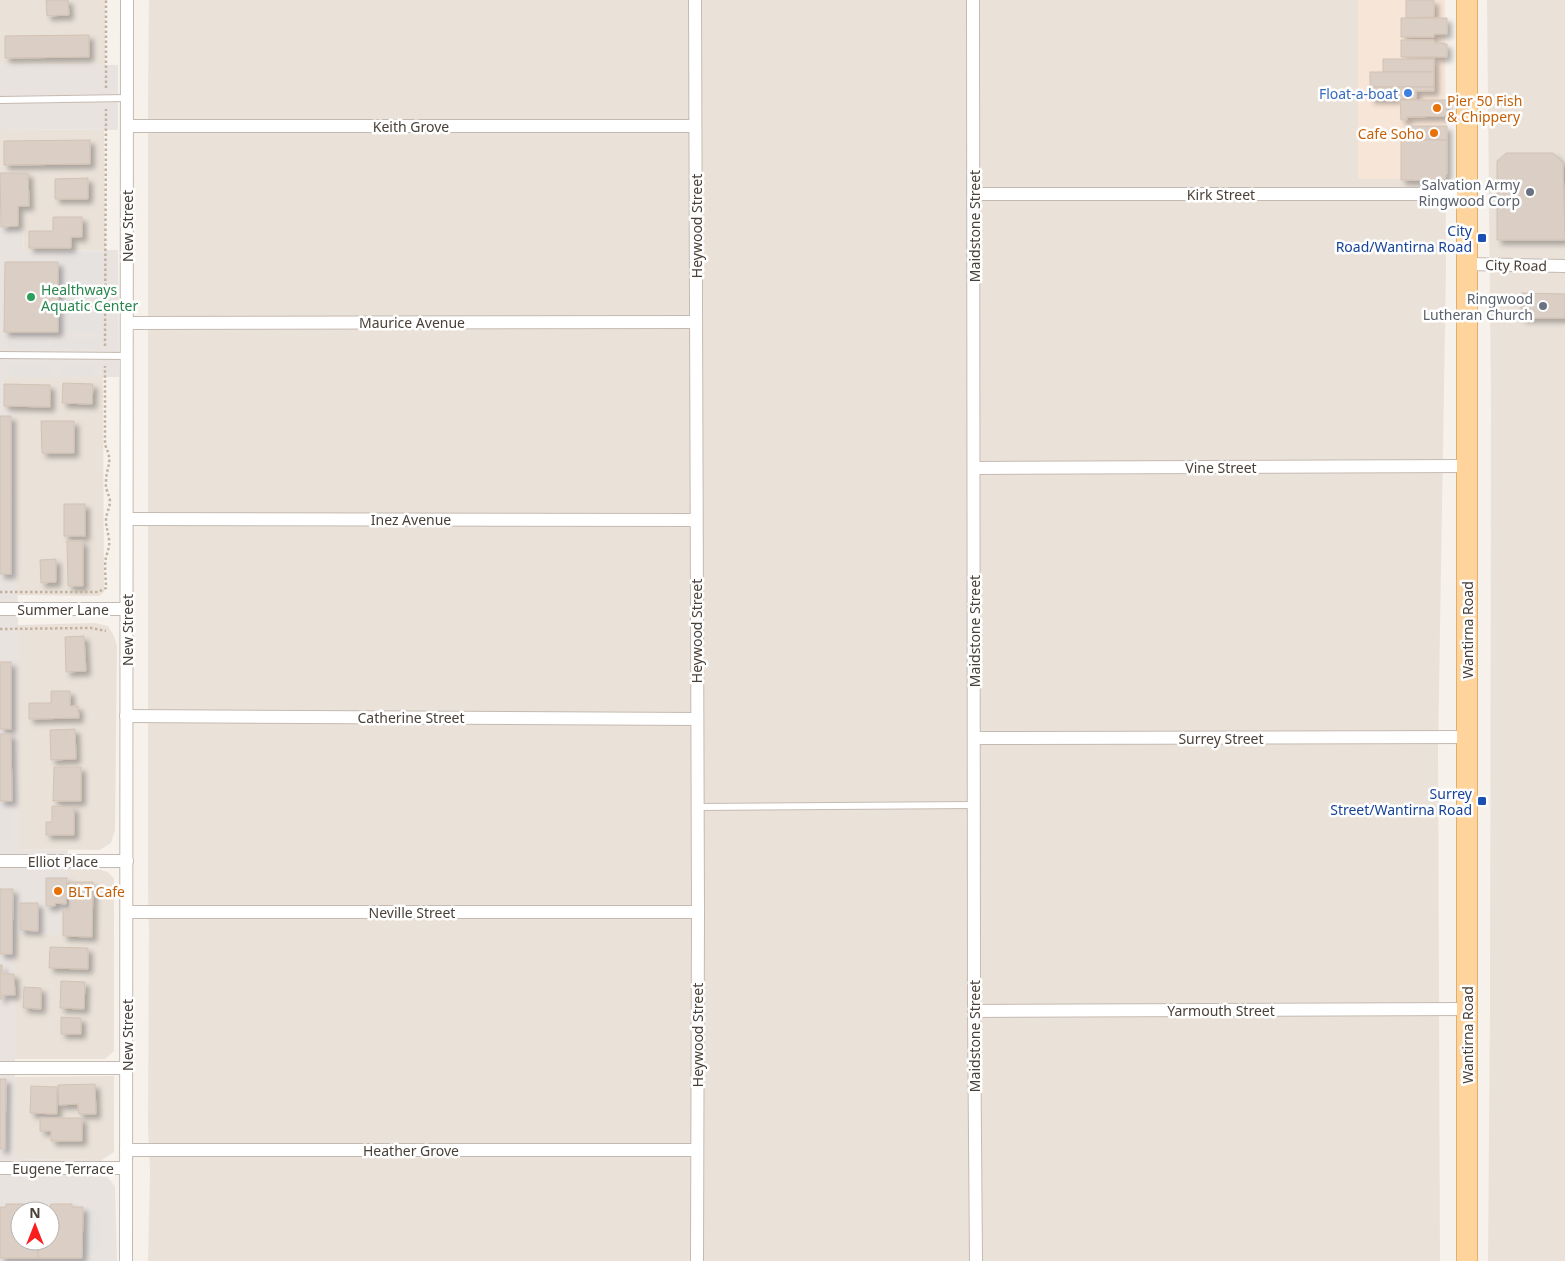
<svg xmlns="http://www.w3.org/2000/svg" width="1565" height="1261" font-family="'Noto Sans',sans-serif">
  <style>
    .residential { fill: #eae2d9 }
    .commercial { fill: #f7e5d7 }
    .industrial { fill: #e9e3e0; fill-rule: evenodd }
    .parking { fill: #e5e2e0 }
    .building { fill: #dbcec4; stroke: #d2c2b4; filter: url(#shadow) }
    .lines { fill: none; stroke-linecap: round; stroke-linejoin: round }
    .lane-casing { stroke: #c5bab1; stroke-width: 8 }
    .street-casing { stroke: #c5bab1; stroke-width: 14 }
    .primary-casing { stroke: #e5ad6a; stroke-width: 22 }
    .path { stroke: #c3b19f; stroke-width: 2.5; stroke-dasharray: 2.5 2.5; stroke-linecap: butt }
    .lane { stroke: #fff; stroke-width: 6 }
    .street { stroke: #fff; stroke-width: 12 }
    .primary { stroke: #fed39c; stroke-width: 20 }
    .shop-dot { fill: #3f7fe0; stroke: #fff; stroke-width: 2 }
    .food-dot { fill: #e8710a; stroke: #fff; stroke-width: 2 }
    .worship-dot { fill: #6b7280; stroke: #fff; stroke-width: 2 }
    .transit-dot { fill: #1a4fb4; stroke: #fff; stroke-width: 2 }
    .leisure-dot { fill: #2e9e5b; stroke: #fff; stroke-width: 2 }
    .labels { text-anchor: middle; dominant-baseline: central; stroke-width: 5; stroke-linejoin: round; paint-order: stroke }
    .shop-label { font-size: 14px; fill: #366cbe; stroke: #fff; text-anchor: end }
    .food-label { font-size: 14px; fill: #c56008; stroke: #fff; text-anchor: start }
    .street-label { font-size: 14px; fill: #4a4139; stroke: #fff }
    .worship-label { font-size: 14px; fill: #5b616d; stroke: #fff; text-anchor: end }
    .transit-label { font-size: 14px; fill: #164399; stroke: #fff; text-anchor: end }
    .leisure-label { font-size: 14px; fill: #27864d; stroke: #fff; text-anchor: start }
  </style>
  <defs>
    <filter id="shadow"><feDropShadow dx="4.5" dy="4.5" stdDeviation="2.5" flood-color="#0004"/></filter>
  </defs>
  <rect width="100%" height="100%" fill="#f6f1eb"/>
  <!-- residential -->
  <g class="residential">
    <polygon points="0,0 105,0 105,65 0,64"/>
    <polygon points="149,0 1445,0 1446,269 1438,750 1440,1261 148,1261 150,1170 148,1128 149,931 148,887 148,102"/>
    <polygon points="1487,0 1565,0 1565,1261 1488,1261 1490,1009 1491,407"/>
    <polygon points="0,129 104,130 105,250 24,251 23,231 19,227 0,227"/>
    <polygon points="4,377 103,377 104,592 99,596 16,595 14,411 3,410"/>
    <polygon points="95,623 108,626 114,636 117,646 115,830 111,843 100,850 18,849 18,625"/>
    <polygon points="68,868 97,869 108,872 114,879 114,1051 105,1059 14,1059 15,934 62,907 68,907"/>
    <polygon points="114,1076 114,1152 102,1160 15,1159 14,1077"/>
  </g>
  <!-- commercial -->
  <rect class="commercial" x="1358" y="0" width="87" height="179"/>
  <!-- industrial -->
  <g class="industrial">
    <polygon points="0,64 118,65 118,130 0,129"/>
    <path d="M0,227H19L23,231L24,251L118,250L119,377H4L3,410L14,411L18,625V849L68,850V907L62,908V935L15,934V1159L102,1160V1175L107,1177L115,1186L117,1261H0ZM20,1211H50V1241H20Z"/>
  </g>
  <!-- parking -->
  <g class="parking">
    <rect x="58" y="252" width="45" height="80"/>
    <polygon points="8,338 48,338 48,348 8,349"/>
    <polygon points="53,338 101,338 100,348 53,348"/>
    <rect x="9" y="365" width="44" height="12"/>
    <rect x="59" y="365" width="35" height="12"/>
    <rect x="0" y="801" width="12" height="38"/>
    <rect x="85" y="1210" width="17" height="44"/>
  </g>
  <!-- building -->
  <g class="building">
    <polygon points="46,0 68,0 69,15 47,16"/>
    <polygon points="1406,0 1434,0 1434,17 1406,18"/>
    <polygon points="1401,18 1447,18 1447,34 1434,34 1434,37 1401,37"/>
    <polygon points="89,35 89,57 5,58 5,36"/>
    <polygon points="1401,40 1434,40 1434,43 1444,43 1444,44 1447,44 1447,57 1401,57"/>
    <rect x="1383" y="59" width="51" height="13"/>
    <rect x="1370" y="72" width="64" height="15"/>
    <polygon points="1370,87 1434,87 1434,91 1416,91 1416,99 1370,99"/>
    <polygon points="1400,100 1447,100 1447,116 1407,117 1407,120 1401,120"/>
    <polygon points="1410,126 1447,126 1447,140 1421,140 1421,133 1410,133"/>
    <polygon points="90,140 90,164 4,165 4,141"/>
    <polygon points="1401,140 1447,140 1447,173 1444,181 1401,180"/>
    <polygon points="1506,153 1553,153 1563,163 1565,240 1497,240 1497,161"/>
    <polygon points="0,173 28,173 29,206 18,206 18,226 1,227"/>
    <polygon points="88,178 88,199 55,199 55,179"/>
    <polygon points="53,217 82,217 82,237 71,237 71,248 29,248 29,231 53,231"/>
    <polygon points="5,262 58,262 58,332 4,332"/>
    <polygon points="1521,293 1565,294 1565,318 1521,318"/>
    <polygon points="63,383 93,384 92,404 62,403"/>
    <polygon points="4,384 50,385 50,407 4,406"/>
    <rect x="0" y="416" width="11" height="158"/>
    <polygon points="41,421 74,421 74,453 42,453"/>
    <rect x="64" y="504" width="21" height="32"/>
    <polygon points="67,541 83,541 83,586 68,586"/>
    <polygon points="56,559 56,582 41,583 40,560"/>
    <polygon points="84,636 86,671 66,672 65,637"/>
    <rect x="0" y="662" width="11" height="67"/>
    <polygon points="51,691 70,691 70,706 78,706 79,718 29,719 29,703 51,703"/>
    <polygon points="75,729 76,759 51,760 50,730"/>
    <polygon points="0,734 11,734 12,801 0,801"/>
    <polygon points="54,767 81,767 81,801 53,801"/>
    <polygon points="52,806 74,807 74,835 46,835 46,822 52,822"/>
    <polygon points="46,878 67,878 66,904 55,903 55,906 46,906"/>
    <polygon points="70,882 93,882 92,937 63,936 63,910 70,910"/>
    <polygon points="0,889 13,889 12,954 0,954"/>
    <polygon points="20,903 38,903 38,931 20,930"/>
    <polygon points="50,947 88,948 88,969 49,968"/>
    <polygon points="0,965 2,965 2,974 14,974 15,995 2,995 2,999 0,999"/>
    <polygon points="61,981 85,982 84,1009 60,1008"/>
    <polygon points="24,987 41,988 41,1009 23,1008"/>
    <polygon points="61,1017 81,1018 81,1034 61,1034"/>
    <polygon points="0,1079 6,1079 5,1149 0,1149"/>
    <polygon points="95,1084 96,1114 79,1114 78,1104 59,1105 58,1085"/>
    <polygon points="31,1086 57,1087 57,1114 30,1113"/>
    <polygon points="40,1118 82,1118 82,1141 51,1141 51,1131 40,1131"/>
    <polygon points="6,1204 27,1204 27,1207 39,1207 39,1211 20,1211 20,1241 38,1241 38,1258 0,1258 0,1207 6,1207"/>
    <polygon points="51,1204 72,1204 72,1207 83,1207 82,1258 38,1258 38,1241 50,1241 50,1211 39,1211 39,1207 50,1207"/>
  </g>
  <g class="lines">
    <defs>
      <g id="lane">
        <polyline points="0,100 127,98"/>
        <polyline points="0,355 127,356"/>
        <polyline points="697,807 974,805"/>
      </g>
      <g id="street">
        <polyline points="695,0 698,912 697,1261"/>
        <polyline points="973,0 974,1011 976,1261"/>
        <polyline points="127,126 695,126"/>
        <polyline points="974,194 1467,194"/>
        <polyline points="1467,264 1565,266"/>
        <polyline points="127,323 696,322"/>
        <polyline points="974,468 1467,466"/>
        <polyline points="127,519 696,520"/>
        <polyline points="0,609 127,609"/>
        <polyline points="126,716 697,719"/>
        <polyline points="974,738 1467,737"/>
        <polyline points="0,861 127,861"/>
        <polyline points="127,912 698,912"/>
        <polyline points="974,1011 1467,1009"/>
        <polyline points="0,1068 127,1068"/>
        <polyline points="126,1150 696,1150"/>
        <polyline points="0,1168 126,1168"/>
        <polyline points="126,1261 127,0"/>
      </g>
      <polyline id="primary" points="1467,1261 1467,0"/>
    </defs>
    <!-- lane casing -->
    <use href="#lane" class="lane-casing"/>
    <!-- street casing -->
    <use href="#street" class="street-casing"/>
    <!-- primary casing -->
    <use href="#primary" class="primary-casing"/>
    <!-- path -->
    <g class="path">
      <polyline points="106,88 106,0"/>
      <polyline points="105,346 106,109"/>
      <path d="M0,592H98L106,588C106,579 104,567 106,557C108,551 110,545 109,539C108,532 106,527 106,520C106,513 110,508 110,501C109,494 105,489 106,482C106,466 114,463 105,445V366"/>
      <polyline points="0,629 91,628 106,631"/>
    </g>
    <!-- lane -->
    <use href="#lane" class="lane"/>
    <!-- street -->
    <use href="#street" class="street"/>
    <!-- primary -->
    <use href="#primary" class="primary"/>
  </g>
  <!-- markers -->
  <circle class="shop-dot" cx="1408" cy="93" r="5"/>
  <g class="food-dot">
    <circle cx="1437" cy="108" r="5"/>
    <circle cx="1434" cy="133" r="5"/>
    <circle cx="58" cy="891" r="5"/>
  </g>
  <g class="worship-dot">
    <circle cx="1530" cy="192" r="5"/>
    <circle cx="1543" cy="306" r="5"/>
  </g>
  <g class="transit-dot">
    <rect x="1477" y="233" width="10" height="10" rx="2.5"/>
    <rect x="1477" y="796" width="10" height="10" rx="2.5"/>
  </g>
  <circle class="leisure-dot" cx="31" cy="297" r="5"/>
  <g class="labels">
    <!-- shop labels -->
    <g class="shop-label">
      <text x="1398" y="93">Float-a-boat</text>
    </g>
    <!-- food labels -->
    <g class="food-label">
      <text x="1447" y="100">Pier 50 Fish<tspan x="1447" dy="16">&amp; Chippery</tspan></text>
      <text x="1424" y="133" text-anchor="end">Cafe Soho</text>
      <text x="68" y="891">BLT Cafe</text>
    </g>
    <!-- street labels -->
    <g class="street-label">
      <text x="411" y="126">Keith Grove</text>
      <text x="1221" y="194">Kirk Street</text>
      <text transform="translate(127 226) rotate(-90)">New Street</text>
      <text transform="translate(696 226) rotate(-90)">Heywood Street</text>
      <text transform="translate(974 226) rotate(-90)">Maidstone Street</text>
      <text transform="translate(1516 265) rotate(1)">City Road</text>
      <text x="412" y="322">Maurice Avenue</text>
      <text x="1221" y="467">Vine Street</text>
      <text x="411" y="519">Inez Avenue</text>
      <text x="63" y="609">Summer Lane</text>
      <text transform="translate(127 630) rotate(-90)">New Street</text>
      <text transform="translate(1467 630) rotate(-90)">Wantirna Road</text>
      <text transform="translate(696 631) rotate(-90)">Heywood Street</text>
      <text transform="translate(974 631) rotate(-90)">Maidstone Street</text>
      <text x="411" y="717">Catherine Street</text>
      <text x="1221" y="738">Surrey Street</text>
      <text x="63" y="861">Elliot Place</text>
      <text x="412" y="912">Neville Street</text>
      <text x="1221" y="1010">Yarmouth Street</text>
      <text transform="translate(127 1035) rotate(-90)">New Street</text>
      <text transform="translate(697 1035) rotate(-90)">Heywood Street</text>
      <text transform="translate(1467 1035) rotate(-90)">Wantirna Road</text>
      <text transform="translate(974 1036) rotate(-90)">Maidstone Street</text>
      <text x="411" y="1150">Heather Grove</text>
      <text x="63" y="1168">Eugene Terrace</text>
    </g>
    <!-- worship labels -->
    <g class="worship-label">
      <text x="1520" y="184">Salvation Army<tspan x="1520" dy="16">Ringwood Corp</tspan></text>
      <text x="1533" y="298">Ringwood<tspan x="1533" dy="16">Lutheran Church</tspan></text>
    </g>
    <!-- transit labels -->
    <g class="transit-label">
      <text x="1472" y="230">City<tspan x="1472" dy="16">Road/Wantirna Road</tspan></text>
      <text x="1472" y="793">Surrey<tspan x="1472" dy="16">Street/Wantirna Road</tspan></text>
    </g>
    <!-- leisure labels -->
    <g class="leisure-label">
      <text x="41" y="289">Healthways<tspan x="41" dy="16">Aquatic Center</tspan></text>
    </g>
  </g>
  <!-- north arrow -->
  <g transform="translate(35 1226)"><circle r="24" fill="#ffffff" stroke="#b7b3b0"/>
  <path d="M0-4L9 19L0 12L-9 19Z" fill="#fa1e1f"/>
  <text y="-8" font-size="14" font-weight="bold" text-anchor="middle" fill="#4a4139">N</text>
  </g>
</svg>
